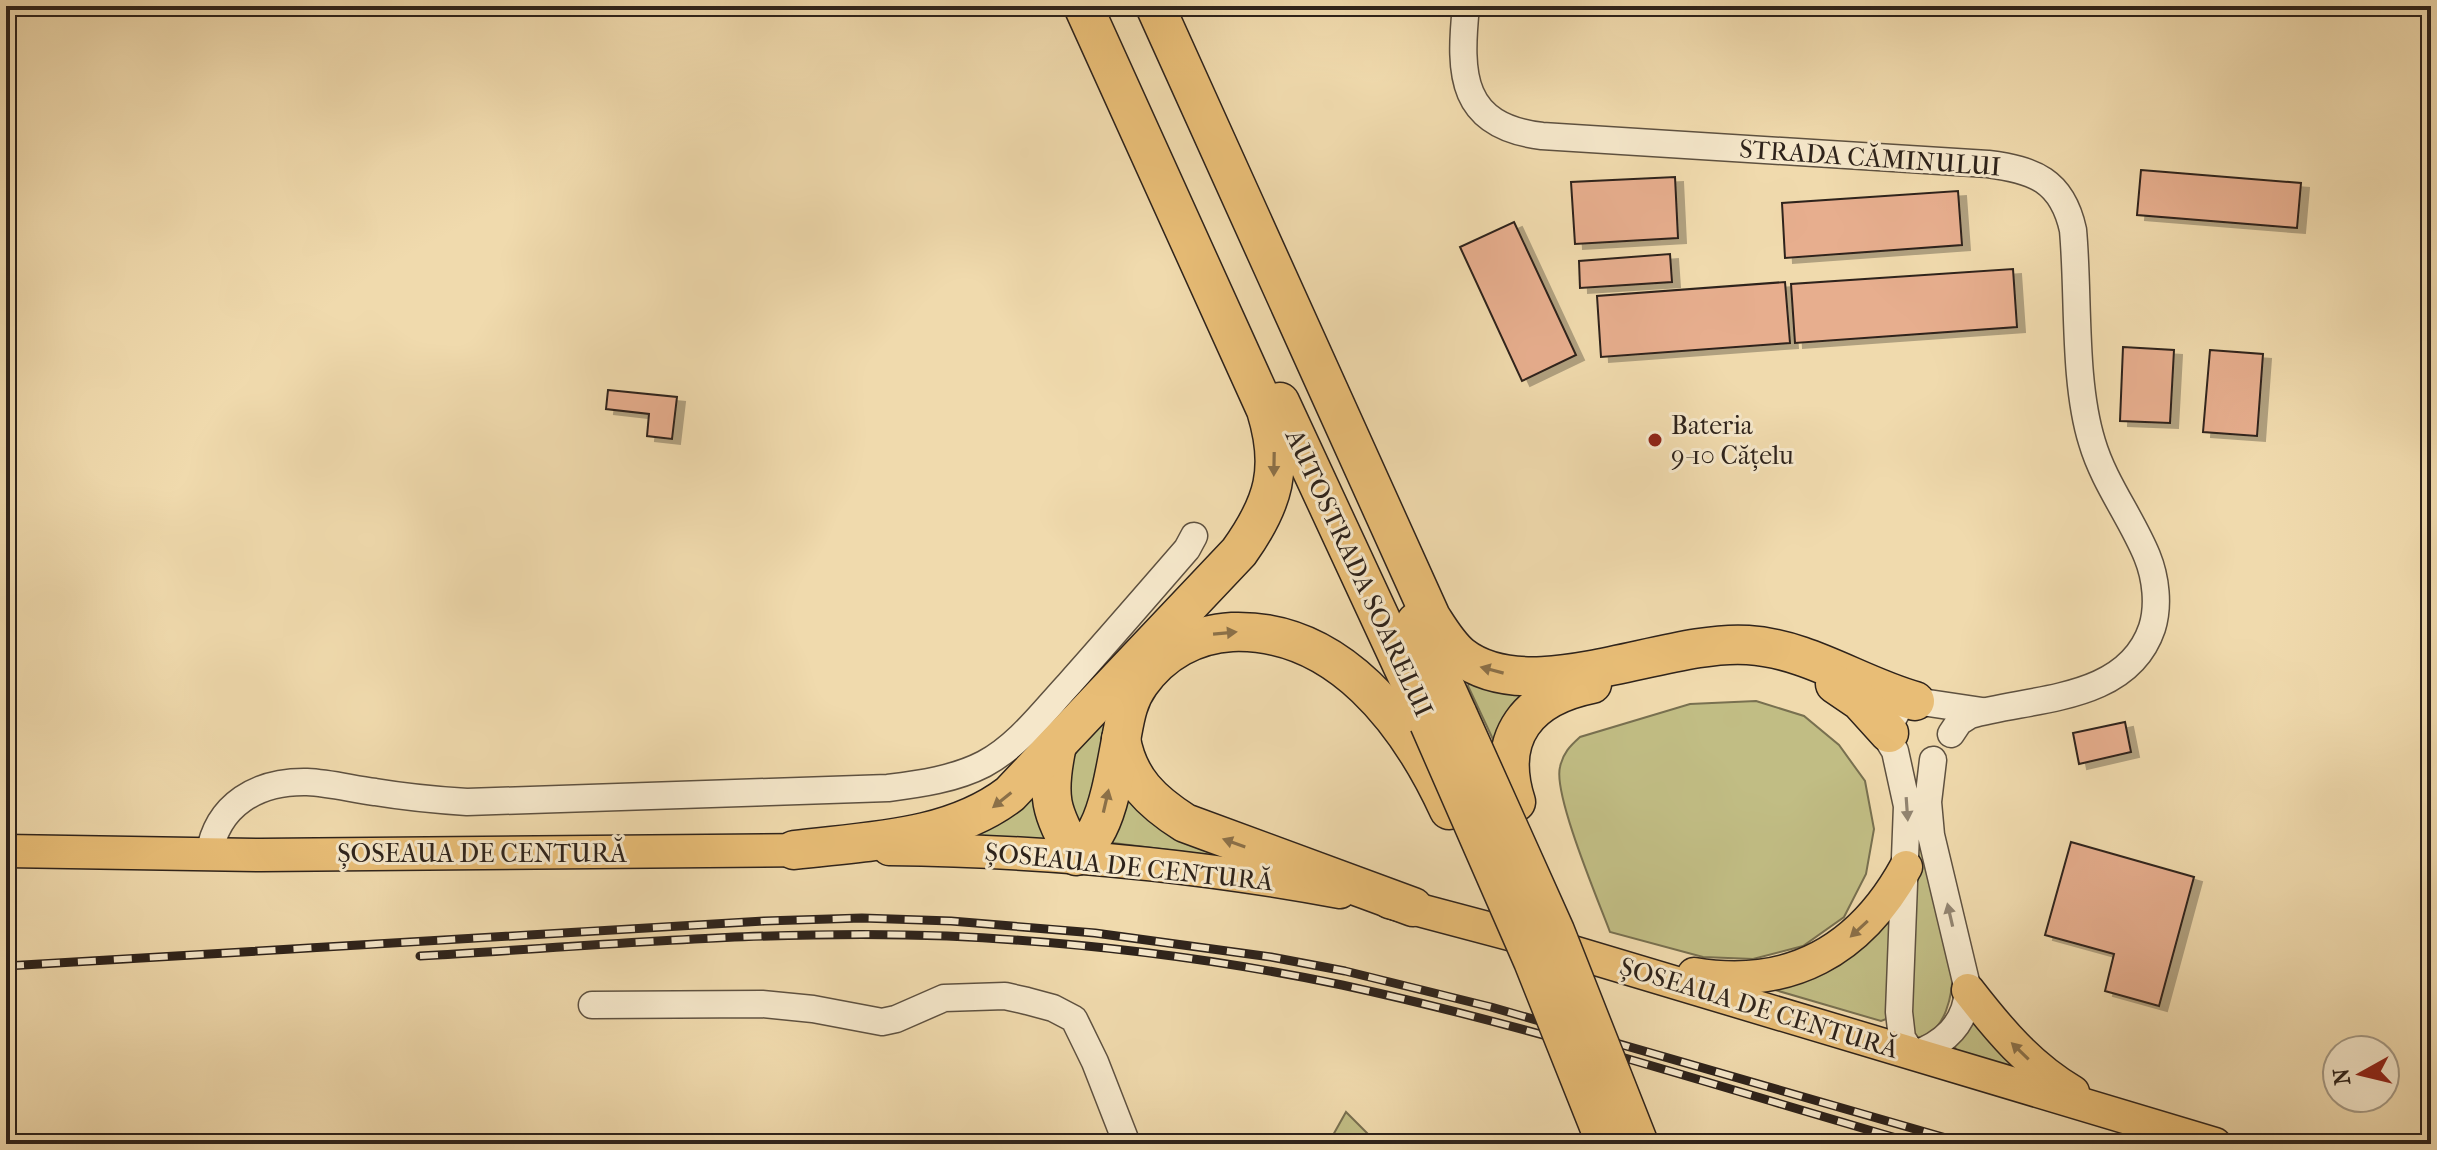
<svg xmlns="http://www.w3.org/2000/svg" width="2437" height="1150" font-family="'IM FELL French Canon',serif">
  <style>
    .green { fill: #c1bd84; stroke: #787050; stroke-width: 2 }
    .building { fill: #e7ae8e; stroke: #2e231b; stroke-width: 2; filter: url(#shadow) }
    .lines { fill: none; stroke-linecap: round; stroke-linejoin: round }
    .minor-casing { stroke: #5e5140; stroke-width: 29 }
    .major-casing { stroke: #2e231b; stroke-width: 35 }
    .highway-casing { stroke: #2e231b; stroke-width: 41 }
    .minor { stroke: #f5e7ca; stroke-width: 26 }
    .major { stroke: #e8bd76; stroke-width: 32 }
    .highway { stroke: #e8bd76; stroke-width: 38 }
    .rail-casing { stroke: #2e231b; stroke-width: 9 }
    .rail { stroke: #f5e7ca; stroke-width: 6; stroke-dasharray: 18; stroke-linecap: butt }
    .highway-bridge-casing { stroke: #2e231b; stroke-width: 41; stroke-linecap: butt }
    .highway-bridge { stroke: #e8bd76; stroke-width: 38 }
    .oneway { fill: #8b7048 }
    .oneway2 { fill: #928572 }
    .poi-dot { fill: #8f2418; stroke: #f5e7ca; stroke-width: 3 }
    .labels { text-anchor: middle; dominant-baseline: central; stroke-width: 6; stroke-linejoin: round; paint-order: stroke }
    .street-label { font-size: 26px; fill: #2e231b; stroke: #f5e7ca }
    .poi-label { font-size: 26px; fill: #2e231b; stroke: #f5e7ca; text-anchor: start }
  </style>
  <defs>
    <filter id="shadow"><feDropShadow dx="8" dy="5" stdDeviation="0" flood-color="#0004"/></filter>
  </defs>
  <rect width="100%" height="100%" fill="#f0daad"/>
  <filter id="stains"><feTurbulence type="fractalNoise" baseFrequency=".0025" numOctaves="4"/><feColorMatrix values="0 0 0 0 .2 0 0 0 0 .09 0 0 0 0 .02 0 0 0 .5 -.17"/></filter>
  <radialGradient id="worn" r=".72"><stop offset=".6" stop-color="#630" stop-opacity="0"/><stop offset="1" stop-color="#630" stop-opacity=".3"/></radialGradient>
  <!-- green -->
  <g class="green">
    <polygon points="1470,680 1528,687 1497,748 1468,686"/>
    <path d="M1756,701L1804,716L1839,745L1865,781L1874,829L1866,874L1844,917L1803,946L1753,959L1703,957L1610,932C1598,900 1553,794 1560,767C1563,753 1570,746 1580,737L1690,704Z"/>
    <path d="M1102,724H1109L1089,830L1063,813C1067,765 1067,757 1102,724Z"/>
    <polygon points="1038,784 1049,842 978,839 975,829"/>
    <polygon points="1117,790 1241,859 1113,843 1111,841"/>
    <path d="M1919,843L1926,846L1953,967C1953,992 1947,1035 1915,1038L1909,1034L1913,849Z"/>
    <polygon points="1894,913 1889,1018 1881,1021 1758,985"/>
    <polygon points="1978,1017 2021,1074 1957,1053 1954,1044 1971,1022"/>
    <polygon points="1346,1112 1378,1144 1328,1144"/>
  </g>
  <!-- building -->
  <g class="building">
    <polygon points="2141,170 2301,183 2297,228 2137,215"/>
    <polygon points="1675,177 1678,238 1575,244 1571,182"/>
    <polygon points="1958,191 1962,245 1785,258 1782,203"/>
    <polygon points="1514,222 1576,355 1522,381 1460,247"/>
    <polygon points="1670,254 1672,282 1580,288 1579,261"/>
    <polygon points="2013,269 2017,327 1795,343 1791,284"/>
    <polygon points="1785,282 1790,343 1601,357 1597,296"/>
    <polygon points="2123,347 2174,350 2170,423 2120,421"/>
    <polygon points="2210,350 2263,354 2257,436 2203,432"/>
    <polygon points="608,390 677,397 672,439 647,436 649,414 606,409"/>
    <polygon points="2125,722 2131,752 2079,764 2073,733"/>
    <polygon points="2071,842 2194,877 2159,1006 2105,991 2114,954 2045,935"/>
  </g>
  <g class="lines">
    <defs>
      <g id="minor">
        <path d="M1466,6C1459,75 1460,126 1542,136L1988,164C2034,170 2062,180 2073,230C2079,295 2073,381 2092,442C2104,483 2131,517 2147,556C2156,578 2159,606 2152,628C2127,702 2033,697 1970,715L1959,722L1951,734"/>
        <path d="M1933,760L1928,802L1931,835L1968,990C1966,1025 1943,1044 1913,1055L1902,1038L1899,1012L1907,806L1895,751L1890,743V724L1899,708L1915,701L1982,711"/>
        <path d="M209,855C217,804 258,781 307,782C330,783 352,789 375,792C405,797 436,800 467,802L888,788C920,784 955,779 984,764C1018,746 1043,712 1069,684C1109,639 1148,594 1187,549L1194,536"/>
        <polyline points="592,1005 762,1004 813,1009 882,1022 896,1019 944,998 1005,996 1027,1001 1053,1008 1074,1019 1095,1062 1127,1144"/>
      </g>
      <g id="major">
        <path d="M889,849C1040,851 1191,864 1340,892"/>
        <polyline points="6,851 261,855 818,850"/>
        <polyline points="1389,902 1536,941 2215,1144"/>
        <path d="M1694,974C1790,990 1860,951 1906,867"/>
        <path d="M1968,990C1999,1030 2029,1066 2073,1092"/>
      </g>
      <g id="highway">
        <path d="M1155,6L1431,617C1440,631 1448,645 1461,656C1530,710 1666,639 1748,645C1809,649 1858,685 1915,701"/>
        <polyline points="1280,402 1429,723"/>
        <polyline points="1416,622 1458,715"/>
        <polyline points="1835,684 1860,701 1889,733"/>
        <path d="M1121,739C1128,780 1152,802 1185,823L1413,907"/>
        <path d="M1057,745C1046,797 1050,811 1076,856C1084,847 1093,839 1098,828C1110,805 1116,766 1121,740C1125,719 1127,701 1140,683C1162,652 1195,634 1232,632C1339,628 1409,723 1449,810"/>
        <path d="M1516,802C1495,736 1528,697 1592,684"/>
        <path d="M794,850C867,841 950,840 1010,794L1239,552C1274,503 1284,468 1266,410L1083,6"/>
      </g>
    </defs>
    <!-- minor casing -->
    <use href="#minor" class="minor-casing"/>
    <!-- major casing -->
    <use href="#major" class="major-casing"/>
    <!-- highway casing -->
    <use href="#highway" class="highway-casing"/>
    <!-- minor -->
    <use href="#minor" class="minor"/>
    <!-- major -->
    <use href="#major" class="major"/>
    <!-- highway -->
    <use href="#highway" class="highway"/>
    <defs>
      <g id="rail">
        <path d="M420,956C596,946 772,929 947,936C1079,942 1213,958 1342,985C1536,1027 1726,1089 1917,1144"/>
        <polyline points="6,966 764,921 862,918 951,921 1095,933 1271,957 1345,971 1491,1007 1967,1144"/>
      </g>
    </defs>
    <!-- rail casing -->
    <use href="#rail" class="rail-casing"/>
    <!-- rail -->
    <use href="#rail" class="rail"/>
    <defs>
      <g id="highway-bridge">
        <polyline points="1458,715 1555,931 1639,1144"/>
        <polyline points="1429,723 1533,961 1606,1144"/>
      </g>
    </defs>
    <!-- highway-bridge casing -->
    <use href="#highway-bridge" class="highway-bridge-casing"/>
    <!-- highway-bridge -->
    <use href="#highway-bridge" class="highway-bridge"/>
  </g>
  <!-- one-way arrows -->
  <defs><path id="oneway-solid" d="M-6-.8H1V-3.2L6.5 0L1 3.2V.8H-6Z" transform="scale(2)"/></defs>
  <g class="oneway">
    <use href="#oneway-solid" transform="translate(1274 464) rotate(91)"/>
    <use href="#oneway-solid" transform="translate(1225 633) rotate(-5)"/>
    <use href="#oneway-solid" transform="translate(1492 670) rotate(-165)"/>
    <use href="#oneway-solid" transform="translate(1002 800) rotate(141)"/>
    <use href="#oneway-solid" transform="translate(1106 801) rotate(-77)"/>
    <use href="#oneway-solid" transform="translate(1234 843) rotate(-160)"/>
    <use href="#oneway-solid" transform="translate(1859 929) rotate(137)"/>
    <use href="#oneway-solid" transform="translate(2020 1051) rotate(-136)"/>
  </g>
  <g class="oneway2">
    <use href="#oneway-solid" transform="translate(1907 809) rotate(86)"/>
    <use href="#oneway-solid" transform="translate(1950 915) rotate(-103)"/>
  </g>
  <!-- markers -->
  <circle class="poi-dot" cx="1655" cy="440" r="8"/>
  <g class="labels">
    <!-- street labels -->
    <g class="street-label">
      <text transform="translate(1870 158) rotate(4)">STRADA CĂMINULUI</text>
      <text transform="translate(1359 573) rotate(65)">AUTOSTRADA SOARELUI</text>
      <text x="482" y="853">ȘOSEAUA DE CENTURĂ</text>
      <text transform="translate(1129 867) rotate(6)">ȘOSEAUA DE CENTURĂ</text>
      <text transform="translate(1759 1008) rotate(17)">ȘOSEAUA DE CENTURĂ</text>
    </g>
    <!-- poi labels -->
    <g class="poi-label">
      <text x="1671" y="425">Bateria<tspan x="1671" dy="30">9-10 Cățelu</tspan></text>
    </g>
  </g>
  <!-- margin -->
  <rect width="2437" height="1150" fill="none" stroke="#f0daad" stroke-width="32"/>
  <rect x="8" y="8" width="2421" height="1134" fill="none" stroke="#2e231b" stroke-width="4"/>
  <rect x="16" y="16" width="2405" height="1118" fill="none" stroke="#2e231b" stroke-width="2"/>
  <!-- north arrow -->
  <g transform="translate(2361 1074) rotate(262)"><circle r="38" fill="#f5e7ca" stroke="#a59984" stroke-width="2"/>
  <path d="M0-6L14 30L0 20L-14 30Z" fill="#8f2418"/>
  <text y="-12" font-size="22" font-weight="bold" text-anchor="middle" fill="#2e231b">N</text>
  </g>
  <rect width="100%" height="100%" filter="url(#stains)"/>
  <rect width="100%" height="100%" fill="url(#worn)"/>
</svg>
